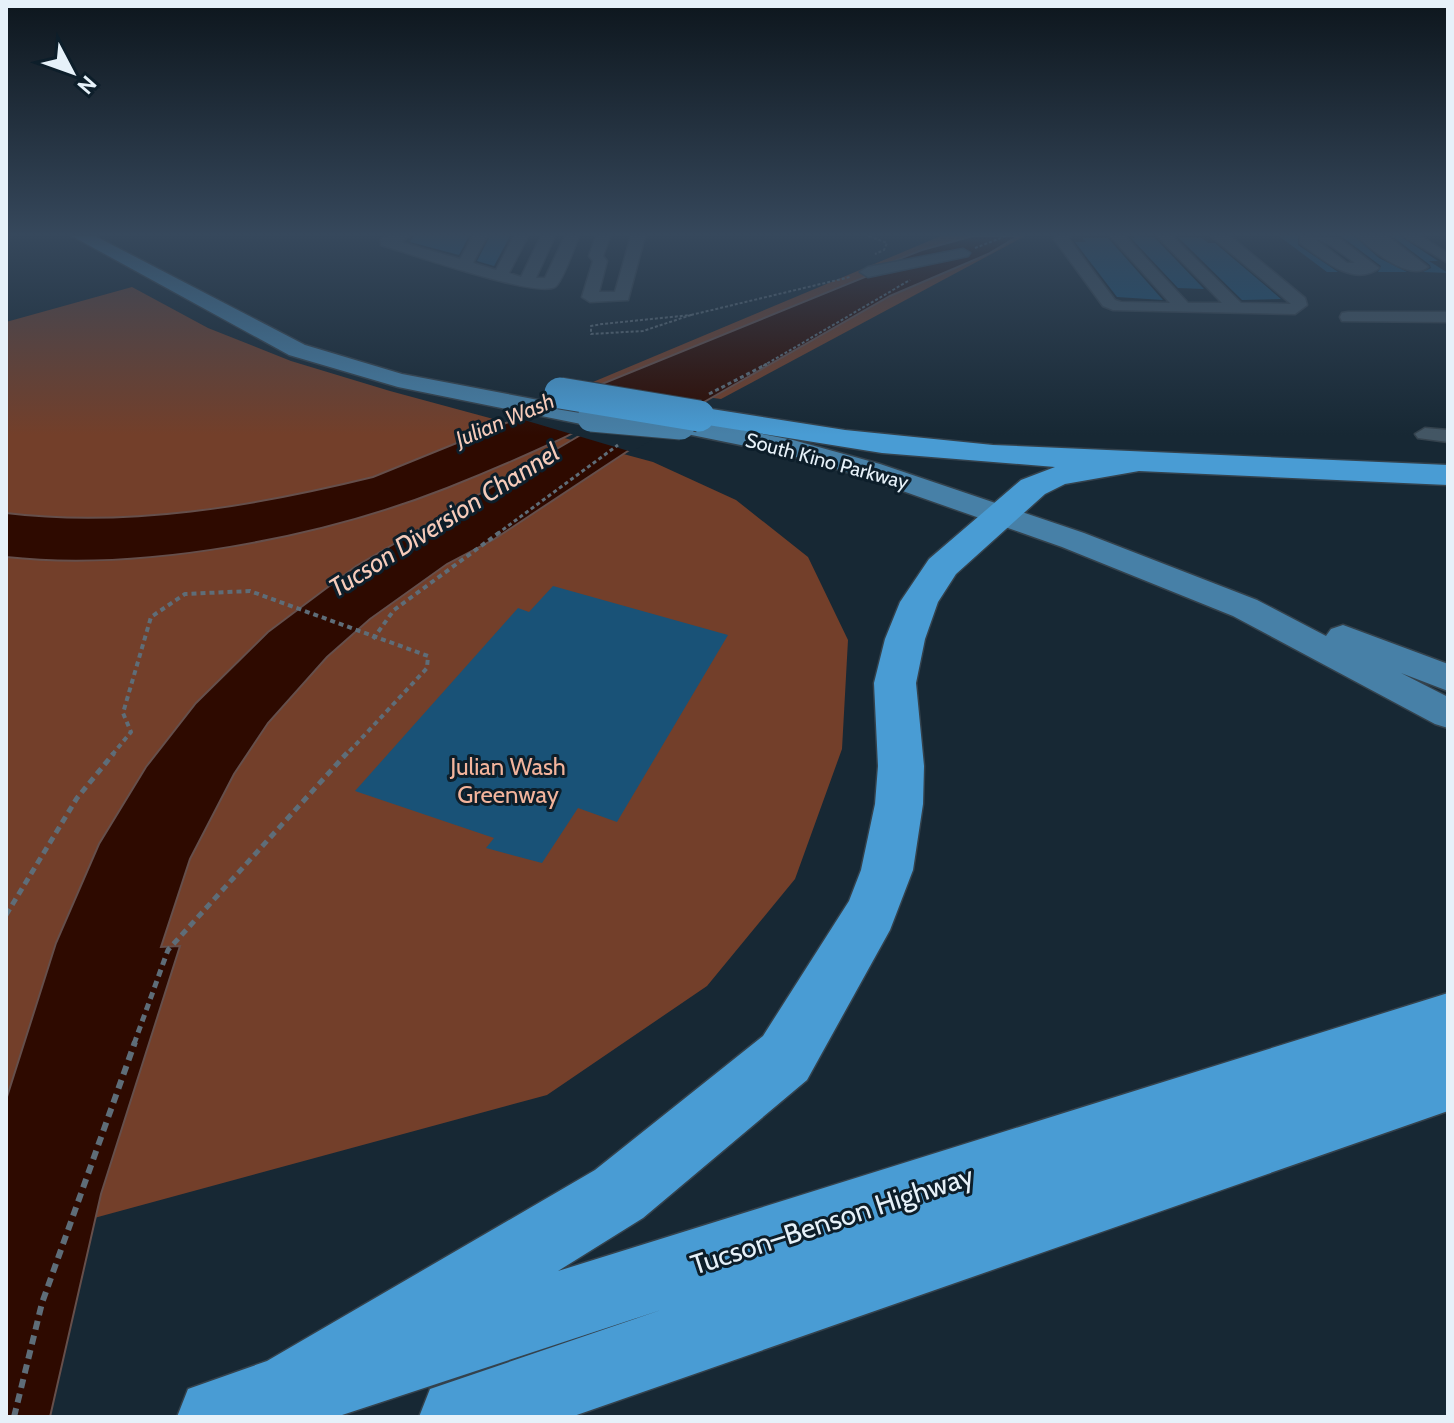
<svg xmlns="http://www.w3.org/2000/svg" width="1454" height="1423" font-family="Cabin,sans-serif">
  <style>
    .green { fill: #733f2a }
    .water { fill: #2e0a00; stroke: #654f4b; stroke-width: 2 }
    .pier { fill: #172834 }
    .building { fill: #195277 }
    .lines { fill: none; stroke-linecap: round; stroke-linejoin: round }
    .minor-casing { stroke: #34424d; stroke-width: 3 }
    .major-casing { stroke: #34424d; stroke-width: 3 }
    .highway-casing { stroke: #34424d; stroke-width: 3 }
    .path-far4 { stroke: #5e6d78; stroke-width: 2; stroke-dasharray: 3 2; stroke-linecap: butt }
    .path-far3 { stroke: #5e6d78; stroke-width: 3; stroke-dasharray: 4 3; stroke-linecap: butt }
    .path-far2 { stroke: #5e6d78; stroke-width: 4; stroke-dasharray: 5 4; stroke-linecap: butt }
    .path-far1 { stroke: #5e6d78; stroke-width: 5; stroke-dasharray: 7 5; stroke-linecap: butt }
    .path { stroke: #5e6d78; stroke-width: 6; stroke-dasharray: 9 6; stroke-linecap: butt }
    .minor { fill: #435664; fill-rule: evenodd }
    .major { fill: #4780a7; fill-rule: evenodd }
    .highway { fill: #499cd4; fill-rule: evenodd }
    .major-bridge-casing { stroke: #34424d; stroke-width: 29; stroke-linecap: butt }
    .highway-bridge-casing { stroke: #34424d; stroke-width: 33; stroke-linecap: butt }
    .major-bridge { stroke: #4780a7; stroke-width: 27 }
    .highway-bridge { stroke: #499cd4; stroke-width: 31 }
    .labels { text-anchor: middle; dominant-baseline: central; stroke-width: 6; stroke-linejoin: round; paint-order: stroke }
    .far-street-label { font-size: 20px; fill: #e6f1f9; stroke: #0d1e2a }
    .far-water-label { font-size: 22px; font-style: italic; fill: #f6cbba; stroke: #0d1e2a }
    .park-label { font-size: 24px; fill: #f3b49c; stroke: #0d1e2a }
    .water-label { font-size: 26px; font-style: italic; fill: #f6cbba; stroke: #0d1e2a }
    .near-street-label { font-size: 28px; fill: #e6f1f9; stroke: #0d1e2a }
  </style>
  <rect width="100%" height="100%" fill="#172834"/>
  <!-- green -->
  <g class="green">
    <polygon points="941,236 1025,236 721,399 593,382"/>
    <polygon points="132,287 208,328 291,361 390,391 653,462 736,500 808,557 848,640 842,749 795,879 707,986 547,1095 6,1242 6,322"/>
  </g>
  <!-- water -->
  <path class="water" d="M973,236H1018L988,254L890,296L690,410L493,540L447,564L370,619L327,657L268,723L234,774L190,859L161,947L180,946L101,1194L50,1417H6V1100L56,943L99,844L146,767L196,703L268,632L356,566L608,419C593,422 574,433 559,440C522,457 485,473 447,488C320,538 142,572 6,557V513C128,528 255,506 373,477L875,273L874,269L922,250Z"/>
  <!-- pier -->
  <polygon class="pier" points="582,389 711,403 632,452 514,417"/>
  <!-- building -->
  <g class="building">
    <polygon points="414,236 469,236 459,255 410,242"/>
    <polygon points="490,236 510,236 494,266 477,261"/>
    <polygon points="1133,236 1154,237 1204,289 1178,288 1131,238 1135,238"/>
    <polygon points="1279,236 1298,236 1298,245 1338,272 1327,272"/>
    <polygon points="1341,236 1354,236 1379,258 1407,272 1378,272 1381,266"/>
    <polygon points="1392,236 1400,236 1438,261 1429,261 1448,273 1423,272 1431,268 1430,265"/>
    <polygon points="1178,237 1202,238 1208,243 1215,243 1281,299 1242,300"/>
    <polygon points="1082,238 1108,238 1163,300 1117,297 1075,242 1086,242"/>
    <polygon points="553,586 728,635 617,822 578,808 542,863 486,848 494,838 355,791 518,608 529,612"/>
  </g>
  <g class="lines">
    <defs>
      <g id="minor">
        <path d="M389,236H410L400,242L460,259L473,236H487L473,263L496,270L514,236H528L509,273L521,277L541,236H555L536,278H545L565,236H579C575,246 562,283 555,287C536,298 408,253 381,245V239Z"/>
        <polygon points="596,236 610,236 603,256 607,261 599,292 615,292 631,236 645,236 628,300 590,302 582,297 593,261 589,256"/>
        <polygon points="1056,236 1071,236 1069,239 1115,300 1121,302 1170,303 1110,236 1125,236 1188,303 1222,303 1157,236 1172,236 1241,303 1291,304 1211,236 1230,236 1305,298 1307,305 1295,314 1113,310 1103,306 1054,239"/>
        <path d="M1301,236L1340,239L1379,268C1353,288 1321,258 1300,243ZM1314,238L1330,245L1355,263H1347Z"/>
        <path d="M1357,236H1387L1428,267C1410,282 1371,250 1357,236Z"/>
        <polygon points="1403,236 1420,236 1448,253 1448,263"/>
        <polygon points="963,249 970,253 968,256 868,277 860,272 868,267"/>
        <polygon points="1348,312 1448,312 1448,322 1342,321 1340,317 1342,313"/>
        <polygon points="1425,428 1448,430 1448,442 1418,438 1415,434"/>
      </g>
      <g id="major">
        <polygon points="72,236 95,236 305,345 402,374 591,410 600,413 604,418 600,423 591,426 398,387 289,355"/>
        <polygon points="681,418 793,440 880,464 1084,533 1257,600 1326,636 1331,629 1343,625 1448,664 1448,691 1401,673 1448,697 1448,728 1435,724 1233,616 1062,547 860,476 789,455 672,431 668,426 672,421"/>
      </g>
      <polygon id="highway" points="699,407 845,430 993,445 1448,465 1448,485 1139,471 1065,484 1045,494 956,574 938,602 925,639 916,683 924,766 923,804 913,870 890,930 807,1080 643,1218 558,1271 1448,993 1448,1111 571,1417 419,1417 430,1389 661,1310 336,1417 177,1417 188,1389 267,1361 595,1170 763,1036 849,901 861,870 875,804 878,766 874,683 885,639 900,602 929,559 1021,480 1055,467 882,453 689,422 684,416 689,410"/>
    </defs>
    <!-- minor casing -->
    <use href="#minor" class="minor-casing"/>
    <!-- major casing -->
    <use href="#major" class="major-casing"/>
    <!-- highway casing -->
    <use href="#highway" class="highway-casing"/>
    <!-- path-far4 -->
    <g class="path-far4">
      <polyline points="869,236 887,243 884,250 875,254"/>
      <polyline points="975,248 1006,236"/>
      <polygon points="691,315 643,331 591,334 591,326 602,324"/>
      <polyline points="691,315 850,277"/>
      <polyline points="763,366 910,280"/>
    </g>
    <!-- path-far3 -->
    <g class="path-far3">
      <polyline points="709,394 767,364"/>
      <polyline points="497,534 618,445"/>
    </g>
    <!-- path-far2 -->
    <g class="path-far2">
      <polyline points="373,639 394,610 500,532"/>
      <polyline points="112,755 131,732 123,713 151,617 185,594 250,591 428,656 427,668 346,755"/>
    </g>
    <!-- path-far1 -->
    <g class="path-far1">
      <polyline points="6,915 77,798 114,753"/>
      <polyline points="134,1044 168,950 347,753"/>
    </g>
    <!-- path -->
    <polyline class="path" points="14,1417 42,1303 135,1042"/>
    <!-- minor -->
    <use href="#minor" class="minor"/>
    <!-- major -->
    <use href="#major" class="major"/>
    <!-- highway -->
    <use href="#highway" class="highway"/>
    <defs>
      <polyline id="major-bridge" points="591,418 681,426"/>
      <polyline id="highway-bridge" points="560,393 699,416"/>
    </defs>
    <!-- major-bridge casing -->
    <use href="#major-bridge" class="major-bridge-casing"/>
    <!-- highway-bridge casing -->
    <use href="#highway-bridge" class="highway-bridge-casing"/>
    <!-- major-bridge -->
    <use href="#major-bridge" class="major-bridge"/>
    <!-- highway-bridge -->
    <use href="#highway-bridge" class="highway-bridge"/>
  </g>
  <!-- sky -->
  <linearGradient id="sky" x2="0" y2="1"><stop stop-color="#0d161d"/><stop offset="0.54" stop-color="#36485c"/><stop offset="1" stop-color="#36485c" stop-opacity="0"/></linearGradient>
  <rect width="1454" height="435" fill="url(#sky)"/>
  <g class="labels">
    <!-- far-street labels -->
    <g class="far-street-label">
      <text transform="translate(827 461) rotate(15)">South Kino Parkway</text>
    </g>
    <!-- far-water labels -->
    <g class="far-water-label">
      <text transform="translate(505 420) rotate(-23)">Julian Wash</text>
    </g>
    <!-- park labels -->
    <g class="park-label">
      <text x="508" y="766">Julian Wash<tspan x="508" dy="28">Greenway</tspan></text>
    </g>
    <!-- water labels -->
    <g class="water-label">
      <text transform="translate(444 520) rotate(-32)">Tucson Diversion Channel</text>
    </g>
    <!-- near-street labels -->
    <g class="near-street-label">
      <text transform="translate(832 1220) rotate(-18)">Tucson–Benson Highway</text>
    </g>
  </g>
  <!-- border -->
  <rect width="1454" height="1423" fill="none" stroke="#e6f1f9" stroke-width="16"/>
  <!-- north arrow -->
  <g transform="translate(72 72) rotate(131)" stroke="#0d1e2a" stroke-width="6" paint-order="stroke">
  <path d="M0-6L14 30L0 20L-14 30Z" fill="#e6f1f9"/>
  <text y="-12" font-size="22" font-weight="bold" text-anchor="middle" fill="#e6f1f9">N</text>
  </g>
</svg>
